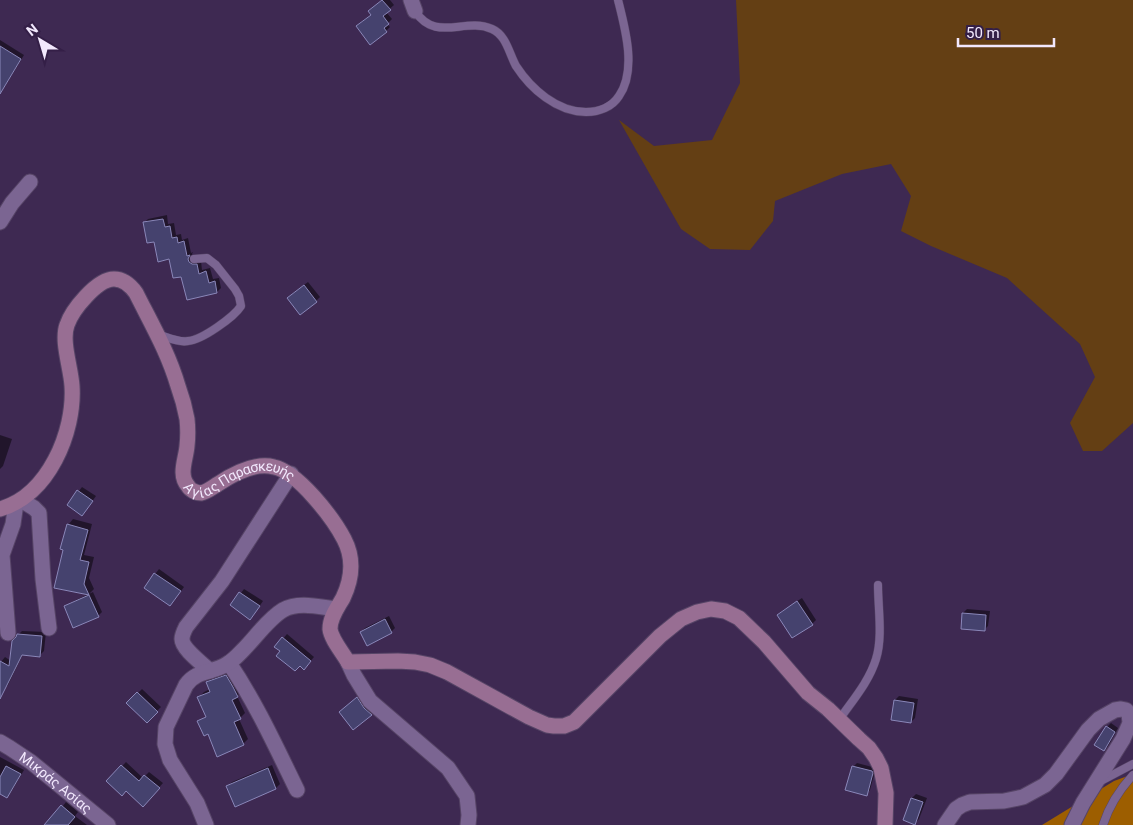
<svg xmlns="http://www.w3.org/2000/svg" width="1133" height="825" font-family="Roboto,sans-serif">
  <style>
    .green { fill: #643f14 }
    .forest { fill: #9d5e00 }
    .shadow { fill: #0007 }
    .building { fill: #45426e; stroke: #8a87b9 }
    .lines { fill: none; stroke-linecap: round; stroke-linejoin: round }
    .lane-casing { stroke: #564466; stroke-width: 9 }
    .street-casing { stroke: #564466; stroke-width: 17 }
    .secondary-casing { stroke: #564466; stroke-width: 17 }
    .lane { stroke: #7b6592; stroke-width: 8 }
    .street { stroke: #7b6592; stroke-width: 15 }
    .secondary { stroke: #986e93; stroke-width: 15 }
    .labels { text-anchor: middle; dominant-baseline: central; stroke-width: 4.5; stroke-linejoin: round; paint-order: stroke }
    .street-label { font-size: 14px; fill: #f2e8fd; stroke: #341f47 }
  </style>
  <rect width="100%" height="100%" fill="#3e2952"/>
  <!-- green -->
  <polygon class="green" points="736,0 1133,0 1133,423 1102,451 1083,451 1070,423 1095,377 1080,344 1007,278 931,246 901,231 911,196 891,164 842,174 775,201 773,221 750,250 710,249 681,229 619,120 654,146 712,140 740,83"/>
  <!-- forest -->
  <polygon class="forest" points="1133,774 1133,825 1042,825 1114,781"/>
  <!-- shadow -->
  <g class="shadow">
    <polygon points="382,0 390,0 394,5 386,12 392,19 387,24 390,27 386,31 361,22 372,14 369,11"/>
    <polygon points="0,40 24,55 5,86 1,90 0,89"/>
    <polygon points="167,215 168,224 174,223 176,235 181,234 182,240 188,238 191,253 193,252 192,254 193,258 201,261 202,270 210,268 213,279 219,278 221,288 217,292 170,258 155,240 144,223 148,219"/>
    <polygon points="308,282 320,297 316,301 292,294"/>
    <polygon points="0,435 12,439 3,466 0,469"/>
    <polygon points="82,487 96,496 86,510 68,505"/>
    <polygon points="73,519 92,524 84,555 94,557 89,578 94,589 89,594 56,587 64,549 68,525"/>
    <polygon points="159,569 184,587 174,601 145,587"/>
    <polygon points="244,589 263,601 254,614 232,605"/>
    <polygon points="93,592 102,612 98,616 66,607 70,603"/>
    <polygon points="802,598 816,620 812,624 778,615 782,611"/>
    <polygon points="967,609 990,611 988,626 984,630 963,613"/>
    <polygon points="389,616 395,628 391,632 361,632 365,628"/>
    <polygon points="22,631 46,632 44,651 40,655 23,654 8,685 4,689 0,687 0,663 5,657 11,661 18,635"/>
    <polygon points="287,634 314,657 308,664 281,651 276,647"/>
    <polygon points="231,671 242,691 237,696 245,713 239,719 248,739 243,744 208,732 198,722 207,715 199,697 204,692 210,689 207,682 212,677"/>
    <polygon points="142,689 161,707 147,721 128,703"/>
    <polygon points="361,694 375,710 353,728 344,708"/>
    <polygon points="899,696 918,699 915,718 911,722 895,700"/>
    <polygon points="1111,723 1118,728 1108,746 1104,750 1107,727"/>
    <polygon points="0,757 24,770 11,792 7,796 0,792"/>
    <polygon points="126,762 143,778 149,772 163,783 147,801 108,781"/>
    <polygon points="857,763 876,768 870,790 866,794 853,767"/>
    <polygon points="272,765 280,784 276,788 235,805 228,786 232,782"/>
    <polygon points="916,794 927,798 919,819 915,823 904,819 912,798"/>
    <polygon points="66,802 78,812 75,816 87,825 48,825"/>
  </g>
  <!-- building -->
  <g class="building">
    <polygon points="382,0 391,10 383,16 389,24 384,28 387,32 370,45 356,26 371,15 368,11"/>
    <polygon points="0,46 21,59 0,94"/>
    <polygon points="163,219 165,227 170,226 172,238 177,237 178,243 184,241 187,256 190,255 188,259 189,262 192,264 197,264 199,274 206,271 209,283 215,281 217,293 187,300 181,277 173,278 169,259 158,262 154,242 147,243 143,222"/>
    <polygon points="304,285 317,302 300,315 287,298"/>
    <polygon points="77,490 93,501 82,516 67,505"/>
    <polygon points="67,524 88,530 80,560 89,562 84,584 89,595 54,588 63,550 60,549"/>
    <polygon points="154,573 181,591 170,606 144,588"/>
    <polygon points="239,592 260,606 250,620 230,605"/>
    <polygon points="89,595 99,617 73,628 64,606"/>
    <polygon points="797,601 813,625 792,638 777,615"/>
    <polygon points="962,613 986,615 985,631 961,629"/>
    <polygon points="385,619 392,633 367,646 360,632"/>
    <polygon points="17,634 42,636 40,657 22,655 0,699 0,661 9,666 12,641 16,637"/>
    <polygon points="282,637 311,661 304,670 300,666 295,671 276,656 280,651 274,647"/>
    <polygon points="226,675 233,687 238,697 232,700 241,719 234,722 244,745 217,757 208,734 204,736 197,721 206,717 197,697 210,692 206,682"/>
    <polygon points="137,692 158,712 147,723 126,703"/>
    <polygon points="357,697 364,708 372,715 353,730 339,712"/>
    <polygon points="894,700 914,703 911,723 891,720"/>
    <polygon points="1106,726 1115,732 1104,751 1094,745"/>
    <polygon points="121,765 139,781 144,775 160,788 143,807 126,791 122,796 106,781"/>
    <polygon points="6,766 21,774 7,798 0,794 0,777"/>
    <polygon points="852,766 872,771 873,773 867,796 845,790"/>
    <polygon points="268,768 276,789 235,807 226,786"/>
    <polygon points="911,798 923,802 915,825 903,820"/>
    <polygon points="61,805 75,817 68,825 44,825"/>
  </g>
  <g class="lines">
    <defs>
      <g id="lane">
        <path d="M415,11C436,43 464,17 492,29C506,35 509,53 516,66C531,89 557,112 586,112C599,112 612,107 619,96C637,70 625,28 618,0"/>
        <path d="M157,334C167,337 179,343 188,341C202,340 234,317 241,306L239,296L235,289L216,265L207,258L194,259"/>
        <path d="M839,720C852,701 869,682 876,659C883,637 878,608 878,585"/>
        <polyline points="1099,782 1133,764"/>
        <path d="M1103,825C1109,806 1120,789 1133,775"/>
      </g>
      <g id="street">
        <polyline points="411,0 415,11"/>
        <polyline points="0,222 12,203 30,182"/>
        <polyline points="21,500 34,508 39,513 43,579 49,628"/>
        <polyline points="8,633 2,555 13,524 16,503"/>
        <polyline points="348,662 354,675 370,701 448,768 467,796 469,815 468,825"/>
        <path d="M229,663C256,703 276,747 297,790"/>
        <path d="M210,671C203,664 182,649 182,639C182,635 184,631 186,627L222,581L291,474"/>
        <path id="s1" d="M0,742L10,748L31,762L108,825"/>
        <path d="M206,825L197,803L170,760L165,744L166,727L186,685C196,670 213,673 227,664C234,660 239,654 244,649C256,637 268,619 283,610C298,601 320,607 336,609"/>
        <polyline points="945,825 956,809 962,805 970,802 1004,801 1023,797 1045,785 1056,774 1088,730 1099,719 1115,710 1121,709 1126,710 1129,714 1130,723 1123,739 1083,803 1072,825"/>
      </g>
      <g id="secondary">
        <path id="s2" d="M0,509C48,496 75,432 72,386C71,368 61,341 67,325C72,310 97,279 114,279C124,279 131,286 136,293C152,325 168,352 178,386C182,397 185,408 187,419C188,428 188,437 187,446C186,459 178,475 188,486C190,490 196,493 201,493C207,492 213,487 218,484C233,474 255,462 274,467C298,472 333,518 344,539C354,558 352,579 343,598C338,607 330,617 330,629C331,639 343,653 348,662L398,661L415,662L430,665L447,672L529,717L547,725L554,726H564L574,722L660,636L681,619L697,612L711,609L725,611L739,618L764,642L808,693L828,709L859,739L869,748L876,758L881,768L886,793L885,825"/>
      </g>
    </defs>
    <!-- lane casing -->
    <use href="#lane" class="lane-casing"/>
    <!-- street casing -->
    <use href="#street" class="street-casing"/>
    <!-- secondary casing -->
    <use href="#secondary" class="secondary-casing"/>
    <!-- lane -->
    <use href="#lane" class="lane"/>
    <!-- street -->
    <use href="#street" class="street"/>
    <!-- secondary -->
    <use href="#secondary" class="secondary"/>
  </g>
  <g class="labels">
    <!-- street labels -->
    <g class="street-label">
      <text stroke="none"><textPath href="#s2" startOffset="572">Αγίας Παρασκευής</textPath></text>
      <text stroke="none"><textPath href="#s1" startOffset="69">Μικράς Ασίας</textPath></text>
    </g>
  </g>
  <!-- north arrow -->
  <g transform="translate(40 40) rotate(322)" stroke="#341f47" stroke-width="4" paint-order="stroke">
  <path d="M0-4L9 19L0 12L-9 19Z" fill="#f2e8fd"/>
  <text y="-8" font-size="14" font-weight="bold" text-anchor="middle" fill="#f2e8fd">N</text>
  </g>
  <!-- scale -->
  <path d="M958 38v8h96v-8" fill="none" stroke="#f2e8fd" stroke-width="2.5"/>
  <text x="966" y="38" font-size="15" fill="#f2e8fd" stroke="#341f47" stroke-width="4" paint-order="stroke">50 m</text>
</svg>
